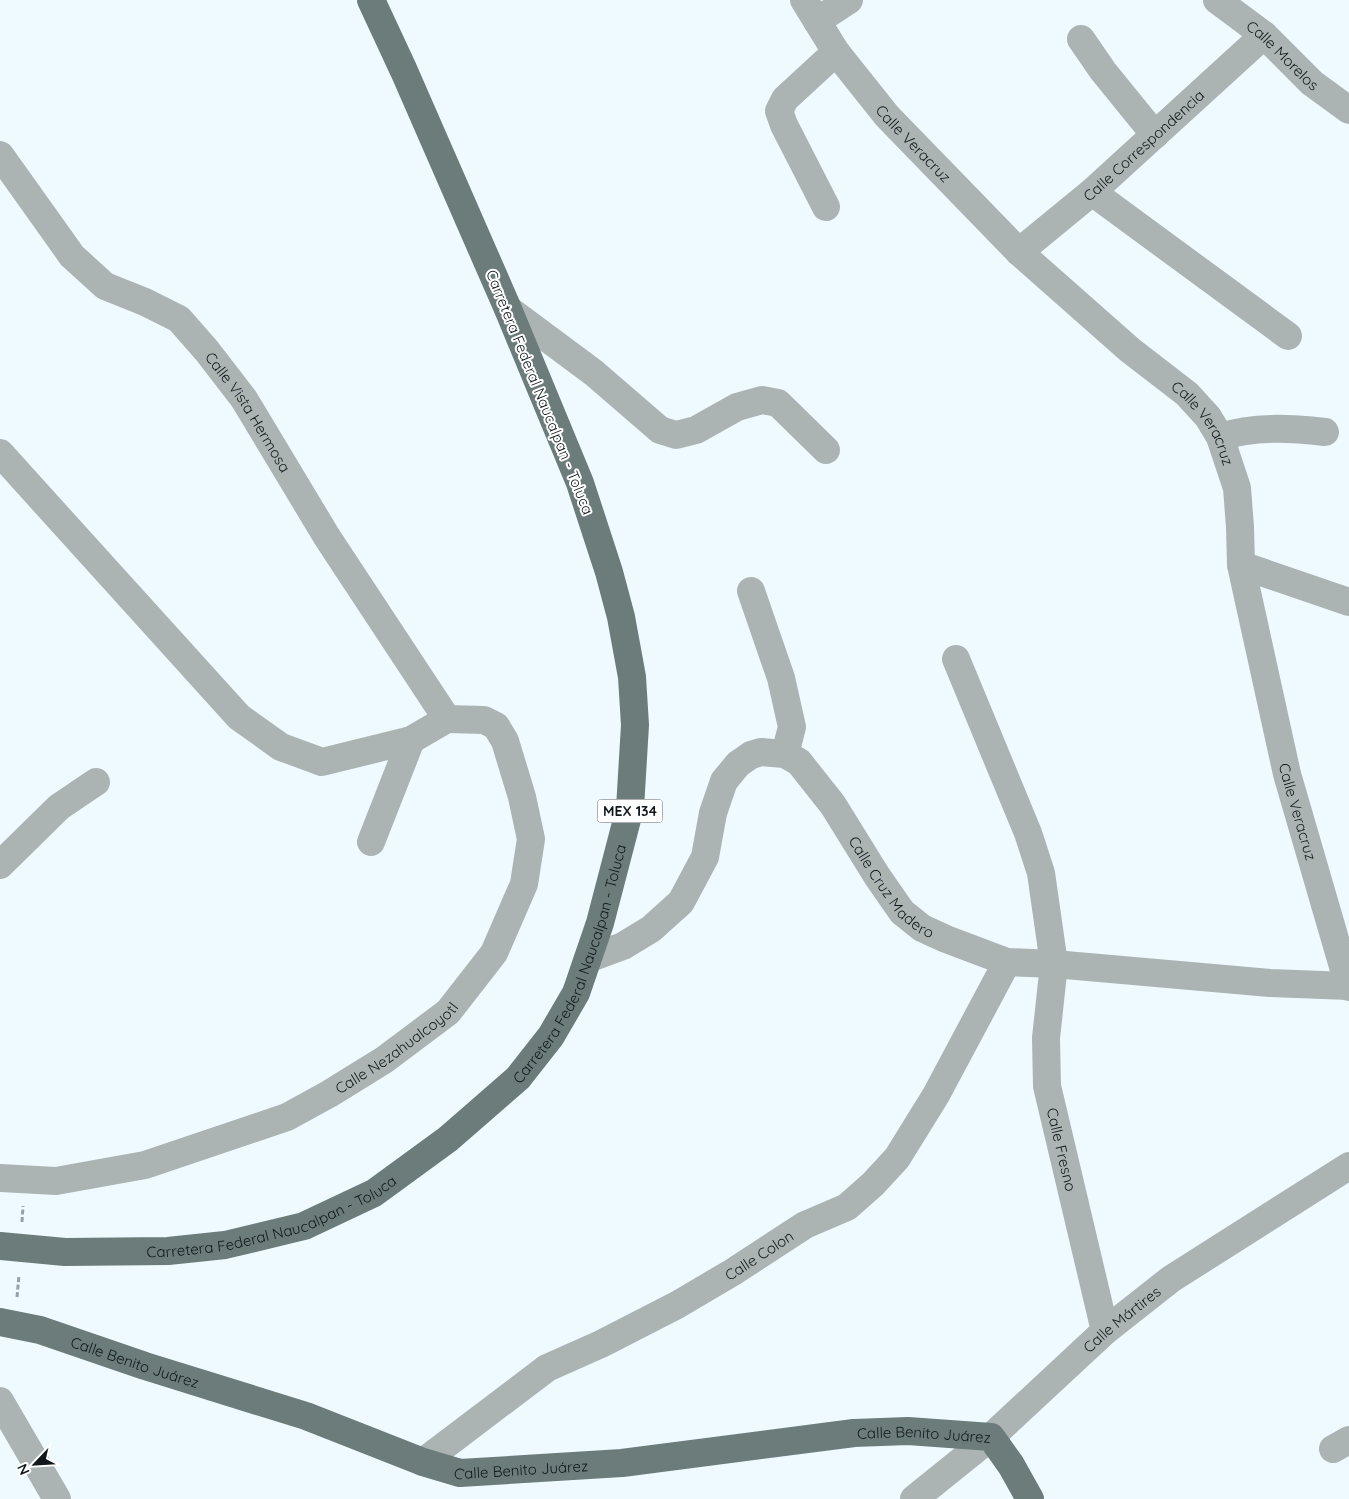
<svg xmlns="http://www.w3.org/2000/svg" width="1349" height="1499" font-family="Quicksand,sans-serif">
  <style>
    .lines { fill: none; stroke-linecap: round; stroke-linejoin: round }
    .path { stroke: #96a0a5; stroke-width: 3; stroke-dasharray: 5 2.5; stroke-linecap: butt }
    .minor { stroke: #abb4b3; stroke-width: 28 }
    .major { stroke: #6b7c7a; stroke-width: 28 }
    .labels { text-anchor: middle; dominant-baseline: central; stroke-width: 4; stroke-linejoin: round; paint-order: stroke }
    .shield { fill: #fff; stroke: #585d5f; stroke-width: 1 }
    .shield-label { font-size: 14px; font-weight: bold; fill: #11181b }
    .street-label { font-size: 15px; fill: #11181b; stroke: #fff }
  </style>
  <rect width="100%" height="100%" fill="#eefaff"/>
  <g class="lines">
    <!-- path -->
    <g class="path">
      <polyline points="22,1222 23,1206"/>
      <polyline points="17,1297 19,1275"/>
    </g>
    <!-- minor -->
    <g class="minor">
      <path id="s1" d="M804,0L836,52L887,116L1019,252L1130,350L1187,394L1208,417L1220,437L1237,488L1240,527L1241,565L1287,774L1349,987"/>
      <path id="s2" d="M1217,0L1264,35L1312,83L1349,110"/>
      <polyline points="817,21 849,0"/>
      <polyline points="1081,39 1103,71 1155,135"/>
      <path id="s3" d="M0,155L72,256L105,286L145,302L179,319L207,351L244,399L327,537L447,719"/>
      <polyline points="1092,192 1288,336"/>
      <polyline points="826,207 784,125 779,111 785,99 836,52"/>
      <path id="s4" d="M1019,252L1092,192L1264,35"/>
      <polyline points="508,309 594,373 660,430 676,435 696,430 737,407 762,400 778,403 826,450"/>
      <path d="M1220,437C1254,426 1289,428 1325,432"/>
      <polyline points="0,453 239,717 281,747 322,762 411,740 447,719"/>
      <polyline points="1241,565 1349,602"/>
      <polyline points="751,591 781,678 792,727 785,754"/>
      <path id="s5" d="M956,659L1028,833L1041,873L1054,964L1046,1038L1047,1086L1105,1331"/>
      <polyline points="371,842 411,740"/>
      <polyline points="0,865 59,807 96,782"/>
      <path id="s6" d="M588,959L623,946L651,929L681,902L705,857L713,813L724,781L738,764L751,755L761,752L785,754L799,762L833,805L877,876L902,912L922,928L946,939L1007,962L1054,964L1270,983L1349,986"/>
      <path id="s7" d="M0,1178L56,1181L145,1165L287,1117L329,1094L384,1060L448,1012L494,953L524,884L531,839L522,797L505,741L496,726L484,720L447,719"/>
      <polyline points="0,1401 57,1499"/>
      <polyline points="1333,1449 1349,1440"/>
      <path id="s8" d="M423,1462L547,1368L601,1344L677,1305L733,1272L805,1225L847,1207L873,1184L897,1158L936,1095L1007,962"/>
      <path id="s9" d="M914,1499L991,1437L1105,1331L1171,1279L1349,1166"/>
    </g>
    <!-- major -->
    <g class="major">
      <path id="s10" d="M0,1246L65,1252L168,1251L225,1245L304,1226L374,1193L448,1139L518,1078L551,1036L576,993L600,923L630,808L635,725L632,677L621,617L609,572L580,483L508,309L404,71L371,0"/>
      <path id="s11" d="M0,1322L40,1330L145,1366L306,1416L423,1462L460,1473L622,1463L854,1433L908,1431L991,1437L1011,1465L1030,1499"/>
    </g>
  </g>
  <g class="labels">
    <!-- shield labels -->
    <rect class="shield" x="597.5" y="799.5" width="65" height="23" rx="4"/>
    <g class="shield-label">
      <text x="630" y="811">MEX 134</text>
    </g>
    <!-- street labels -->
    <g class="street-label">
      <text stroke="none"><textPath href="#s2" startOffset="86">Calle Morelos</textPath></text>
      <text stroke="none"><textPath href="#s1" startOffset="181">Calle Veracruz</textPath></text>
      <text stroke="none"><textPath href="#s4" startOffset="164">Calle Correspondencia</textPath></text>
      <text transform="translate(540 392) rotate(68)">Carretera Federal Naucalpan - Toluca</text>
      <text stroke="none"><textPath href="#s3" startOffset="366">Calle Vista Hermosa</textPath></text>
      <text stroke="none"><textPath href="#s1" startOffset="586">Calle Veracruz</textPath></text>
      <text stroke="none"><textPath href="#s1" startOffset="991">Calle Veracruz</textPath></text>
      <text stroke="none"><textPath href="#s6" startOffset="485">Calle Cruz Madero</textPath></text>
      <text stroke="none"><textPath href="#s10" startOffset="696">Carretera Federal Naucalpan - Toluca</textPath></text>
      <text stroke="none"><textPath href="#s7" startOffset="426">Calle Nezahualcoyotl</textPath></text>
      <text stroke="none"><textPath href="#s5" startOffset="510">Calle Fresno</textPath></text>
      <text stroke="none"><textPath href="#s10" startOffset="278">Carretera Federal Naucalpan - Toluca</textPath></text>
      <text stroke="none"><textPath href="#s8" startOffset="396">Calle Colon</textPath></text>
      <text stroke="none"><textPath href="#s9" startOffset="275">Calle Mártires</textPath></text>
      <text stroke="none"><textPath href="#s11" startOffset="141">Calle Benito Juárez</textPath></text>
      <text stroke="none"><textPath href="#s11" startOffset="951">Calle Benito Juárez</textPath></text>
      <text stroke="none"><textPath href="#s11" startOffset="546">Calle Benito Juárez</textPath></text>
    </g>
  </g>
  <!-- north arrow -->
  <g transform="translate(35 1464) rotate(245)" stroke="#ffffff" stroke-width="4" paint-order="stroke">
  <path d="M0-4L9 19L0 12L-9 19Z" fill="#11181b"/>
  <text y="-8" font-size="14" font-weight="bold" text-anchor="middle" fill="#11181b">N</text>
  </g>
</svg>
